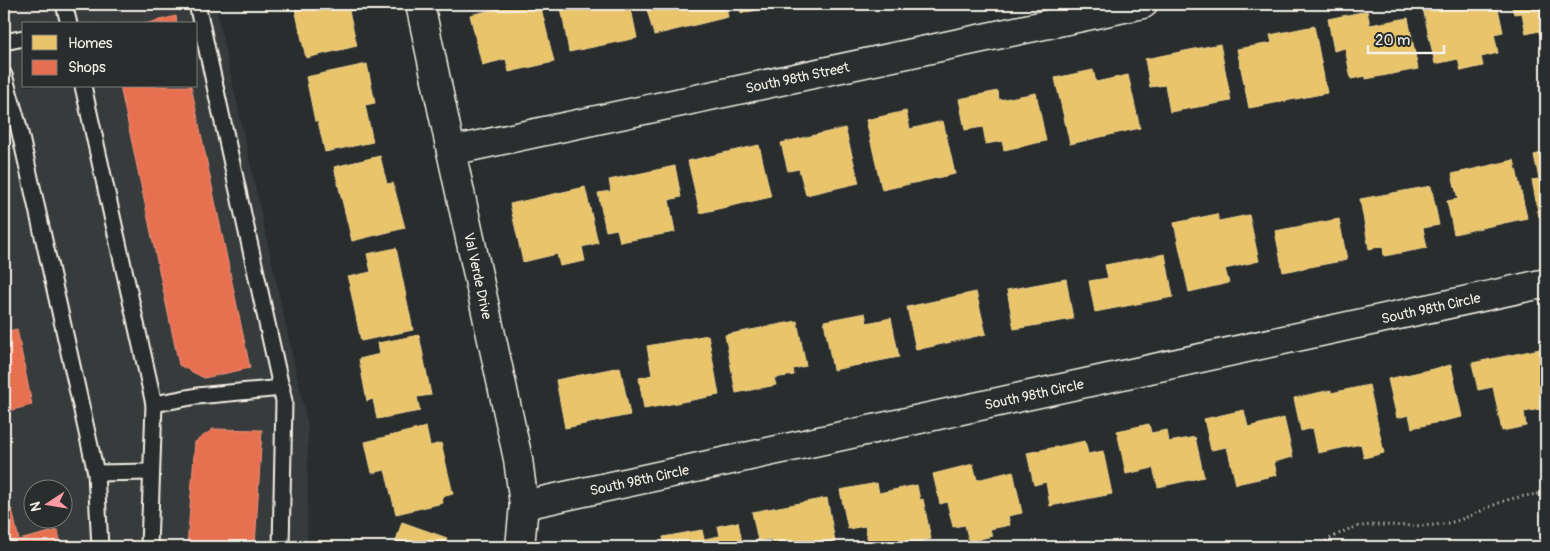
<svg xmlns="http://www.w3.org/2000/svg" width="1550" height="551" font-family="Pangolin,sans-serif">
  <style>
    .built { fill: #373a3a; fill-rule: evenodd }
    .homes { fill: #e9c46a; stroke: #ecd290 }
    .shops { fill: #e76f51; stroke: #eb967e }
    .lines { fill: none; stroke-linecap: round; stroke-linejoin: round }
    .service-casing { stroke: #f4f1e8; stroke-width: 19 }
    .minor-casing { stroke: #f4f1e8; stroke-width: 31 }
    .path { stroke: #f4f1e8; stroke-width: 3; stroke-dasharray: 1 4; stroke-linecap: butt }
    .service { stroke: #2a2d2e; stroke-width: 15 }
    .minor { stroke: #2a2d2e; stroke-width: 28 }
    .labels { text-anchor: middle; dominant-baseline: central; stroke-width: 5; stroke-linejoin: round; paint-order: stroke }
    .street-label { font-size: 14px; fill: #f4f1e8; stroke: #2a2d2e }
  </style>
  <rect width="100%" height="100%" fill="#2a2d2e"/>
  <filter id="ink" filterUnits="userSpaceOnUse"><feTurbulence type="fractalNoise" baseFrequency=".02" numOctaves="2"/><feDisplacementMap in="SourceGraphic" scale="10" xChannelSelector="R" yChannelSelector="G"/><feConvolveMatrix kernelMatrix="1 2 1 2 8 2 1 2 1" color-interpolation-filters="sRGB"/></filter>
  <g filter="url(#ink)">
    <!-- built -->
    <path class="built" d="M4,4H215L308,426L307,547H4ZM24,24H196V86H24ZM32,488H62V518H32Z"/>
    <!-- homes -->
    <g class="homes">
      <polygon points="294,4 353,4 354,10 349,11 357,46 306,58"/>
      <polygon points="517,4 540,4 554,62 509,72 506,59 482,65 470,15"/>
      <polygon points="575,4 630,4 637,38 569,52 561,7"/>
      <polygon points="656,4 725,4 728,17 654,35 646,6"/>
      <polygon points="739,4 790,4 741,13"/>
      <polygon points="1422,4 1461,4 1462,6 1471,4 1497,4 1503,32 1494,34 1498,53 1481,57 1483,66 1461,71 1458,59 1435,64"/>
      <polygon points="1511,4 1546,4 1546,42 1542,43 1539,31 1526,34 1522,13 1514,14"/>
      <polygon points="1367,11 1370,25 1408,18 1418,69 1366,79 1366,76 1351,79 1345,48 1334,51 1328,19"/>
      <polygon points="1314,26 1327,93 1249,108 1237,49 1272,43 1270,35"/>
      <polygon points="1220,44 1231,101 1170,112 1165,85 1150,87 1145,59"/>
      <polygon points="367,64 375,103 365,105 373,142 325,152 318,121 315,121 306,77"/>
      <polygon points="1093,70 1096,82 1128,75 1140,128 1070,144 1055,78"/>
      <polygon points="998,91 999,100 1036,93 1046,141 1004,150 1002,141 986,144 983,127 965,130 959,99"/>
      <polygon points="906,111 910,129 943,121 955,174 882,190 866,120"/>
      <polygon points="845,128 859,183 806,195 799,169 788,171 781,143"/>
      <polygon points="759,145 771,197 700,213 688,161"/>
      <polygon points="1546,152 1546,215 1539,217 1532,180 1539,179 1534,155"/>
      <polygon points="380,156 387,184 393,183 405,228 352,241 334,167"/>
      <polygon points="1514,160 1527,218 1454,234 1447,201 1458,199 1452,174"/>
      <polygon points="675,166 681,197 669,200 675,232 620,242 617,229 606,231 598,193 611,191 609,180"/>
      <polygon points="1431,186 1439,225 1423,228 1427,248 1384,256 1383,246 1369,249 1360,199"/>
      <polygon points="585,187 598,243 582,247 585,261 560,266 557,254 523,262 510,204"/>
      <polygon points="1217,214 1219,221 1249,215 1259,261 1225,269 1229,283 1189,292 1174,223"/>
      <polygon points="1339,219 1347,260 1283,272 1275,231"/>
      <polygon points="396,248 413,330 361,341 348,277 371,272 367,254"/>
      <polygon points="1165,254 1173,297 1095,312 1089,281 1108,278 1105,265"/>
      <polygon points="1066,279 1073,319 1014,329 1007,290"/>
      <polygon points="976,292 986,334 916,350 907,307"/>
      <polygon points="865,313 867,323 891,318 899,357 833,370 824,321"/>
      <polygon points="797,321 806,366 793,369 794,375 774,378 776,385 736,393 725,335"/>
      <polygon points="419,335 431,395 417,397 420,411 377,419 373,399 367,401 359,359 380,354 378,343"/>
      <polygon points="708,335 719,395 644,409 639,378 652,375 647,346"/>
      <polygon points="1545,348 1546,408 1524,412 1526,426 1502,431 1493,387 1478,390 1472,363"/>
      <polygon points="1451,365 1462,417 1412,428 1409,415 1397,418 1388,379"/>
      <polygon points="620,367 630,415 565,428 556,380"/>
      <polygon points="1369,385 1384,453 1364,458 1361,444 1318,453 1313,428 1301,431 1294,398 1331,390 1331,393"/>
      <polygon points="1244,410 1248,427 1284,418 1293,457 1274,462 1277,475 1236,484 1227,447 1211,450 1204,419"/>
      <polygon points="1149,424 1151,433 1167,430 1169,442 1195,437 1204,477 1158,487 1153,468 1126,474 1117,431"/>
      <polygon points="426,427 430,446 441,443 453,494 442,497 443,503 396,514 385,470 372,473 365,442"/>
      <polygon points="1085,441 1088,454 1103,451 1112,494 1050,506 1046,482 1034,485 1027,453"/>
      <polygon points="973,464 977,480 1013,471 1022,513 1008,516 1010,525 990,529 992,536 969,542 965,525 953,527 947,502 940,504 933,474"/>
      <polygon points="877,483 879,493 917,485 920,500 923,499 931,539 896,547 869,547 865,526 848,529 840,490"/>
      <polygon points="827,498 836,547 773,547 771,539 758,541 752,512"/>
      <polygon points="402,522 447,538 444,547 394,547"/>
      <polygon points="738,522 743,547 665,547 663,537 702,530 704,539 720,536 718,526"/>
    </g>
    <!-- shops -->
    <g class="shops">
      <polygon points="176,16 177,24 144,24"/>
      <polygon points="120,86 191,86 250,368 204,378 179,365"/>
      <polygon points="17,329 32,405 4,412 4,332"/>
      <polygon points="213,429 262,430 255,547 187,547 195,442"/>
      <polygon points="12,509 19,540 58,530 61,547 4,547 4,511"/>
    </g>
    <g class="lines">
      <defs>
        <g id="service">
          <polyline points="64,4 69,24"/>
          <polyline points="197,4 284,401 281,547"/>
          <polyline points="4,42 24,38"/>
          <polyline points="4,75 18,124 96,473 100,547"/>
          <polyline points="83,86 154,404 149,547"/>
          <polyline points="154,404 197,396 282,388"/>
          <polyline points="96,473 151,472"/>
        </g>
        <g id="minor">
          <path id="s1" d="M420,4L451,151L518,459L524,505L520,547"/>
          <path id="s2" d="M451,151L1143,4"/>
          <path id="s3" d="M524,505L1546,283"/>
        </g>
      </defs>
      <!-- service casing -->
      <use href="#service" class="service-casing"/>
      <!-- minor casing -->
      <use href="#minor" class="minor-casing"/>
      <!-- path -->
      <path class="path" d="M1312,547C1328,542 1344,528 1361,526C1390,523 1420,529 1448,523C1467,519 1484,509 1501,502C1515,497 1531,495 1546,493"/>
      <!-- service -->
      <use href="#service" class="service"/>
      <!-- minor -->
      <use href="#minor" class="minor"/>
    </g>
  </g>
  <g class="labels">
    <!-- street labels -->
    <g class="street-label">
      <text stroke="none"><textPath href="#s2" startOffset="354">South 98th Street</textPath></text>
      <text stroke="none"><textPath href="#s1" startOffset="278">Val Verde Drive</textPath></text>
      <text stroke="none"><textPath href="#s3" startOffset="928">South 98th Circle</textPath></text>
      <text stroke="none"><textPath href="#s3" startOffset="522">South 98th Circle</textPath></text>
      <text stroke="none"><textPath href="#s3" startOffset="118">South 98th Circle</textPath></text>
    </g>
  </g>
  <!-- margin -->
  <rect width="1550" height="551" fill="none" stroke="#2a2d2e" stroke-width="20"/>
  <rect x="10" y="10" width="1530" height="531" fill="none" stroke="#f4f1e8" stroke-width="2" filter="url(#ink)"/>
  <!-- legend -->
  <rect x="22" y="22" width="175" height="65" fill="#2a2d2e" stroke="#7b7b78"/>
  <rect x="32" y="35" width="25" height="15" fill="#e9c46a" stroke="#7b7b78"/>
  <text x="68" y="48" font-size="15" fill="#f4f1e8">Homes</text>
  <rect x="32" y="60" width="25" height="15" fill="#e76f51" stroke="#7b7b78"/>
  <text x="68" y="72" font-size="15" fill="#f4f1e8">Shops</text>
  <!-- north arrow -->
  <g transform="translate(48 504) rotate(258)"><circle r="24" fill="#2a2d2e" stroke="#7b7b78"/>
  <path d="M0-4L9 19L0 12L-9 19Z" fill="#ff9aa2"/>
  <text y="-8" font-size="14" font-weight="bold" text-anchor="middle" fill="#f4f1e8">N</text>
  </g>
  <!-- scale -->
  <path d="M1368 45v8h76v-8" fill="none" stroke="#f4f1e8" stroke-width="2.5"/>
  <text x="1375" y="45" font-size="15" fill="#f4f1e8" stroke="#2a2d2e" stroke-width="4" paint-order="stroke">20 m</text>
</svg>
